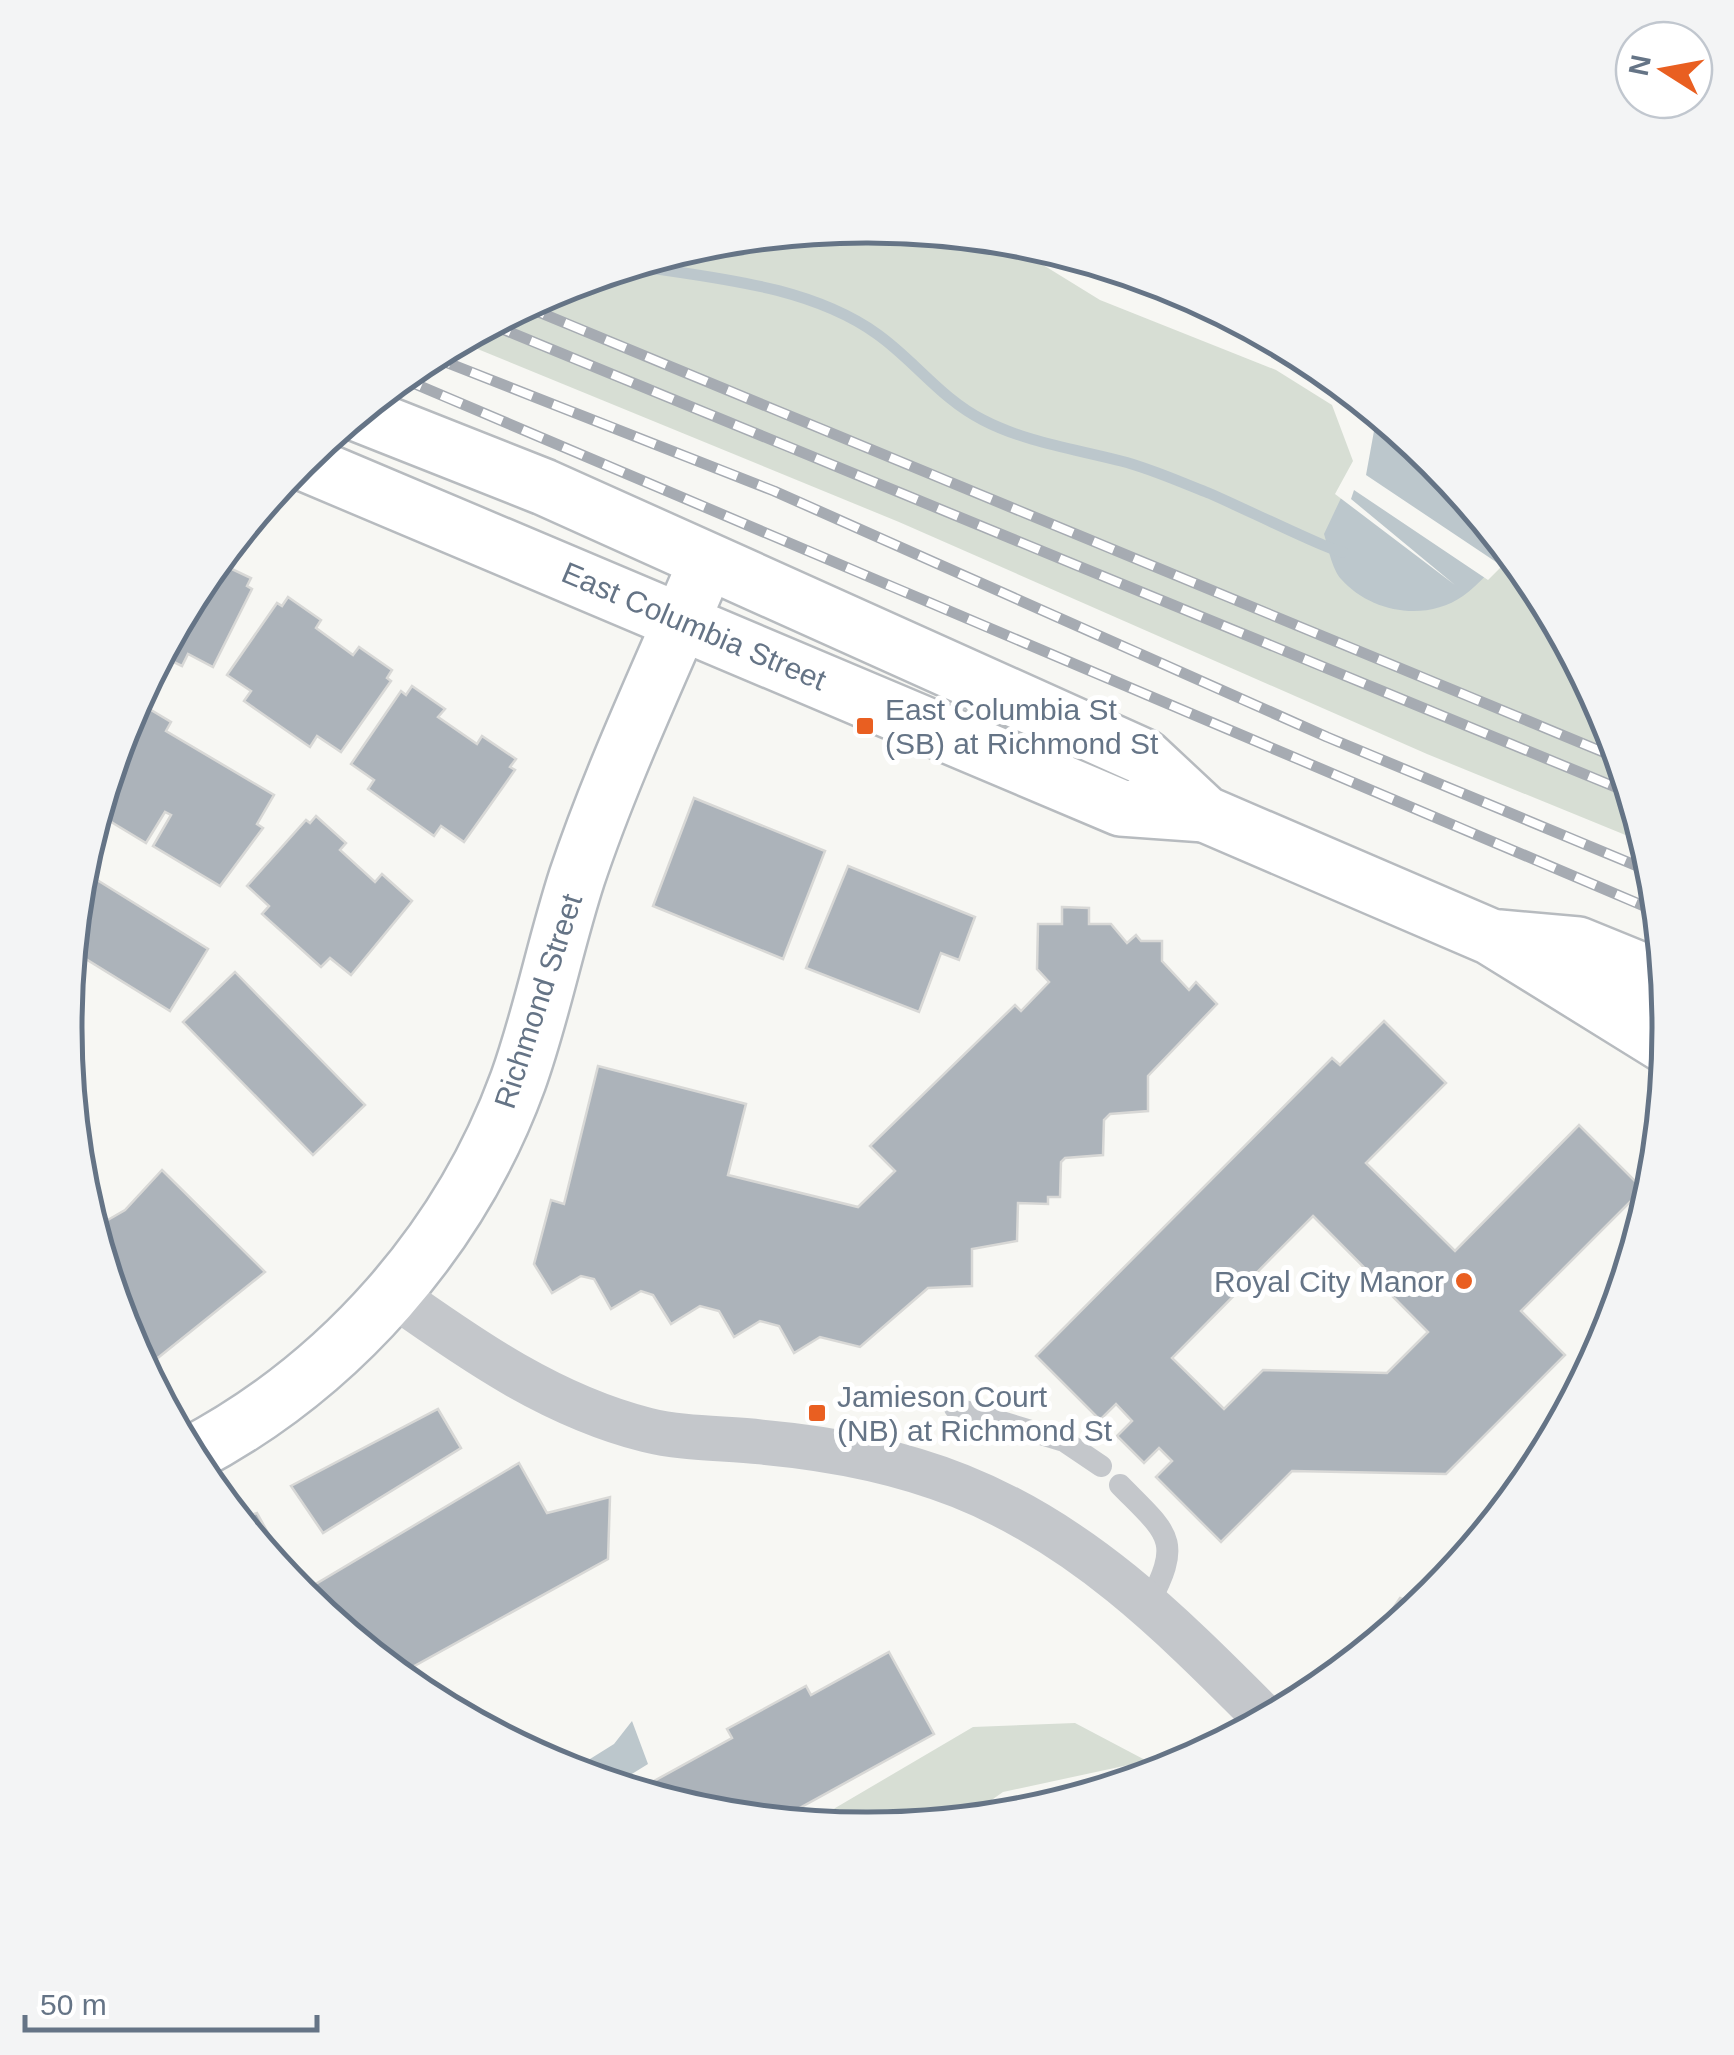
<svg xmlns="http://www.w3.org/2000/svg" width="1734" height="2055" font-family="Helvetica,sans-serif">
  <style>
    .green { fill: #d7ded4 }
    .water { fill: #bcc7cc }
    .pier { fill: #f7f7f3 }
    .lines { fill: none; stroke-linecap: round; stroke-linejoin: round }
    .stream { stroke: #bcc7cc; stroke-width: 11 }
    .building { fill: #acb3ba; stroke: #d8d8d6; stroke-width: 2.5; fill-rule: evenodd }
    .secondary-casing { stroke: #b6bbc0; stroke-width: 60 }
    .primary-casing { stroke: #b7bbbf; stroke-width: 60 }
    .lane { stroke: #c4c7cb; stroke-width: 22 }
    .street { stroke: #c4c7cb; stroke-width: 45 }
    .secondary { stroke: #fff; stroke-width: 55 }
    .primary { stroke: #fff; stroke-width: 55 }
    .rail-casing { stroke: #a6abb2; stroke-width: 11 }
    .rail { stroke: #fff; stroke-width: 8; stroke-dasharray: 22; stroke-linecap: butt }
    .poi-dot { fill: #e95f21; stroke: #fff; stroke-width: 4 }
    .labels { text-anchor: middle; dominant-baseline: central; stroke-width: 10; stroke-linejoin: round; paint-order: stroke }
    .street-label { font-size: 30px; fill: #657486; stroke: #fff }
    .poi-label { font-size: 30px; fill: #657486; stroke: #fff; text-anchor: start }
    .rim { fill: none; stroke: #657486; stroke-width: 5 }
  </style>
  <rect width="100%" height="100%" fill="#f7f7f3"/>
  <!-- green -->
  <g class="green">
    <polygon points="868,226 1006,239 1278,366 1434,461 1534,582 1608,721 1645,843 1427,754 899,522 458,341 561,286 711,241"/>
    <polygon points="1075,1723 1147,1761 1003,1792 963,1820 866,1829 808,1824 973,1727"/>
  </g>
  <!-- water -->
  <g class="water">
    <path d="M1024,241L1174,287L1313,361L1434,461L1510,554C1493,566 1480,584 1463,596C1426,622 1371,613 1341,579C1332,569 1328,547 1324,534L1358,462L1336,401L1278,366Z"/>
    <polygon points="632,1721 648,1764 614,1785 578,1774 582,1764 614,1744"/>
  </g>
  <!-- pier -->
  <polygon class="pier" points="1001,239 1024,241 1103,265 1316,364 1368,407 1376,420 1366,475 1502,566 1488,580 1354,490 1351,499 1455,585 1335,494 1353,461 1332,405 1276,370 1100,300"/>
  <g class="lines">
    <!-- stream -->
    <path class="stream" d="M631,265C712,278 809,285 877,334C914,360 941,399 983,420C1025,442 1075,449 1121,461C1149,468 1178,481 1206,492C1227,500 1334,553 1343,552"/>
  </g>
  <!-- building -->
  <g class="building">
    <polygon points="217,562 251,578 247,586 252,589 213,667 188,654 182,666 161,656 200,581"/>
    <polygon points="288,597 321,620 316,628 353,655 359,647 392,670 387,678 391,681 341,752 317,736 310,747 244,701 251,691 227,675 277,603 282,606"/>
    <polygon points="412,686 445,709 438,717 477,744 482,736 516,759 510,767 515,770 464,842 441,826 434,836 368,789 374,780 351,764 401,691 406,695"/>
    <polygon points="141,704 171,722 166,731 274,795 257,824 263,828 220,886 153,846 171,815 165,812 146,843 98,814 126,720"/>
    <polygon points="694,798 825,851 783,959 653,906"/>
    <polygon points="316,816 346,843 340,850 375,882 382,874 412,901 351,975 330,958 321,967 262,914 269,906 247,886 306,820 310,823"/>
    <polygon points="848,866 975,917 959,960 941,953 919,1012 806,968"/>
    <polygon points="81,870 208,949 170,1011 73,951"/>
    <polygon points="1062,907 1089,908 1089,924 1111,924 1127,943 1136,935 1141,941 1162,941 1162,961 1189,990 1196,982 1217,1004 1148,1076 1148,1111 1110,1114 1104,1120 1103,1155 1065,1158 1061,1162 1060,1197 1048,1197 1048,1204 1018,1203 1017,1241 972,1249 972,1286 928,1288 860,1347 820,1337 794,1353 779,1326 760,1321 734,1337 719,1311 700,1306 671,1324 653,1295 641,1291 611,1309 594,1279 581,1276 552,1293 534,1264 551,1200 564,1204 598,1066 746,1104 728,1175 858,1207 895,1171 870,1146 1015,1005 1021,1011 1049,982 1037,969 1038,924 1062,924"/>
    <polygon points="235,972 365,1105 313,1155 183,1022"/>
    <path d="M1384,1021L1446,1083L1366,1163L1455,1251L1579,1125L1643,1189L1521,1311L1565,1355L1446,1474L1292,1471L1221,1542L1156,1477L1172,1461L1159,1448L1144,1463L1117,1436L1132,1421L1116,1404L1100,1420L1036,1356L1332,1058L1340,1065ZM1313,1216L1428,1332L1387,1373L1263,1370L1224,1409L1172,1358Z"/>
    <polygon points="162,1170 265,1272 144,1369 126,1334 94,1228 125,1210"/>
    <polygon points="438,1409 461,1448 323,1533 291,1486"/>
    <polygon points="519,1463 547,1513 610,1497 608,1559 398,1675 299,1594"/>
    <polygon points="257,1513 279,1553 270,1559 238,1519"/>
    <polygon points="1400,1598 1419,1607 1380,1639 1379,1629"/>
    <polygon points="889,1652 934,1734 776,1821 710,1814 665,1800 654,1781 732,1738 727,1729 806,1686 811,1695"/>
  </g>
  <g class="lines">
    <defs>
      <g id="secondary">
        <polyline points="1586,986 1667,1011"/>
        <path d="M190,1455C340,1376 460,1240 518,1081C542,1014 555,945 577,877C613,770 663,666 707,561"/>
      </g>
      <g id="primary">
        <polyline points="357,413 544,487 1144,757 1205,814 1491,937 1667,1046"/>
        <polyline points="300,461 1121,808 1205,814"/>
        <polyline points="1499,938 1578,945 1664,980"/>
      </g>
    </defs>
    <!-- secondary casing -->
    <use href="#secondary" class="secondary-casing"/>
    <!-- primary casing -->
    <use href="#primary" class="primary-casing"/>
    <!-- lane -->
    <g class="lane">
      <polyline points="955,1408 1064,1441 1101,1466"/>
      <path d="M1120,1485C1168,1534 1183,1539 1149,1603"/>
    </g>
    <!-- street -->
    <path class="street" d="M394,1295C473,1351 552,1406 647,1430C683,1439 724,1438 761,1442C827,1448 898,1461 960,1486C1085,1536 1173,1626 1266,1719"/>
    <!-- secondary -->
    <use href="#secondary" class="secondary"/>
    <!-- primary -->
    <use href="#primary" class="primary"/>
    <defs>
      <g id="rail">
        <polyline points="524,306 1620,759"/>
        <polyline points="490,324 1630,793"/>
        <polyline points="430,356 774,491 1327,737 1654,873"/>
        <polyline points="401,378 1658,912"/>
      </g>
    </defs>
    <!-- rail casing -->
    <use href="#rail" class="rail-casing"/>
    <!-- rail -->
    <use href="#rail" class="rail"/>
  </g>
  <!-- markers -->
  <g class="poi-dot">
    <rect x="855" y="716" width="20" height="20" rx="5"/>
    <circle cx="1464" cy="1281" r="10"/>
    <rect x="807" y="1403" width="20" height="20" rx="5"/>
  </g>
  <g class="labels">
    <!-- street labels -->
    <g class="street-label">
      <text transform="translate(694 626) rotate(23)">East Columbia Street</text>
      <text transform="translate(538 1001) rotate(-72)">Richmond Street</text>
    </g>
    <!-- poi labels -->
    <g class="poi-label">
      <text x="885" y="709">East Columbia St<tspan x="885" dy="34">(SB) at Richmond St</tspan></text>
      <text x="1444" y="1281" text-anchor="end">Royal City Manor</text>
      <text x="837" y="1396">Jamieson Court<tspan x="837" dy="34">(NB) at Richmond St</tspan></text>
    </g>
  </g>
  <!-- crop -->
  <path d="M0 0H1734V2055H0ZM866 243H868A784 784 0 0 1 1652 1027V1028A784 784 0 0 1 868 1812H866A784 784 0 0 1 82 1028V1027A784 784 0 0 1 866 243Z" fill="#f3f4f5" fill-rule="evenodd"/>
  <path class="rim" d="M866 243H868A784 784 0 0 1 1652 1027V1028A784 784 0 0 1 868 1812H866A784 784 0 0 1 82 1028V1027A784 784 0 0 1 866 243Z"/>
  <!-- north arrow -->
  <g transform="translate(1664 70) rotate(281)"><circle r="48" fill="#ffffff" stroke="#c1c7cf" stroke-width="2.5"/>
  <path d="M0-8L18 38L0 25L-18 38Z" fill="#e95f21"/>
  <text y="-15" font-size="28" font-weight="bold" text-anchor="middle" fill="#657486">N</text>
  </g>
  <!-- scale -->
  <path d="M25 2015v15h292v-15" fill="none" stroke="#657486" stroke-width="5"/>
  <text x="40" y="2015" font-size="30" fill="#657486" stroke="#ffffff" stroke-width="8" paint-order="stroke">50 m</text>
</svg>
